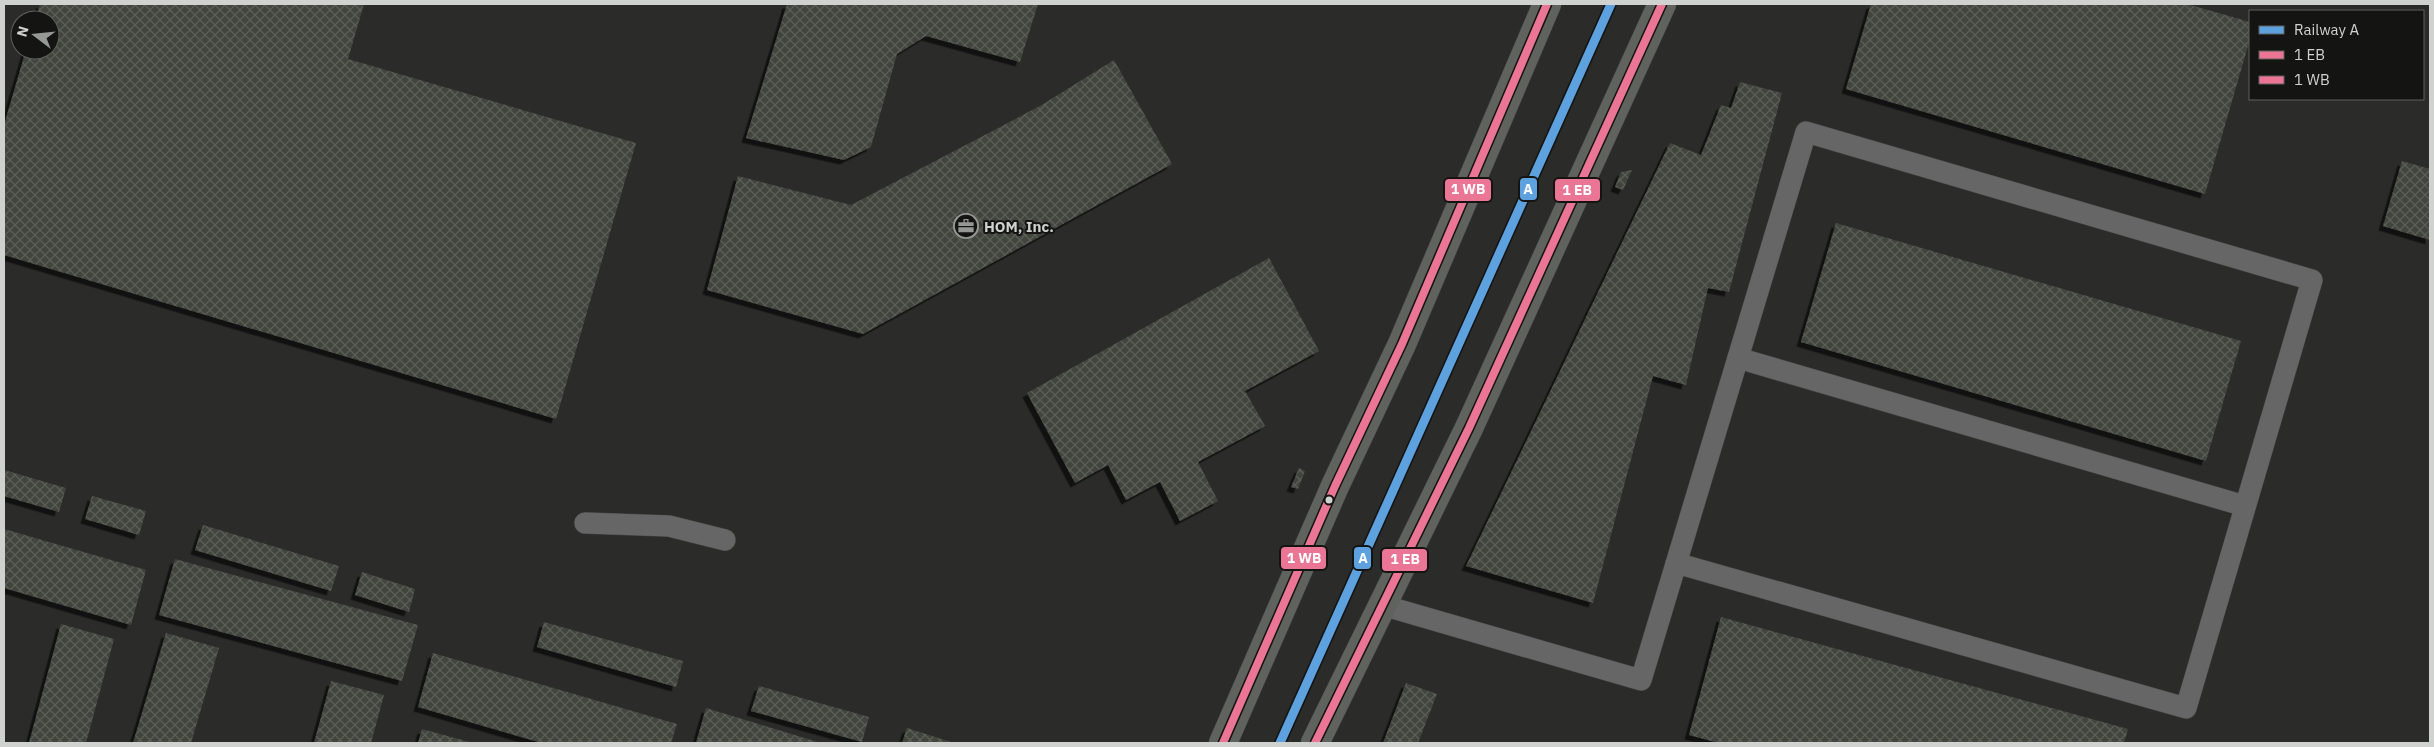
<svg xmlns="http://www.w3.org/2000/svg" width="2434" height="747" font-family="'IBM Plex Sans',sans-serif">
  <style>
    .building { fill: url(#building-cross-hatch); filter: url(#shadow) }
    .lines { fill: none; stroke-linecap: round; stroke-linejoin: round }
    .lane-casing { stroke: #454644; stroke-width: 22 }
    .primary-casing { stroke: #454644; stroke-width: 29 }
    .lane { stroke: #666; stroke-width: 21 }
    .primary { stroke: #5f625d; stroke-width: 28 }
    .bus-1-casing { stroke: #141413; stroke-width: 11 }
    .bus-2-casing { stroke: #141413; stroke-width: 11 }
    .bus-1 { stroke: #ea7594; stroke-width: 8 }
    .bus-2 { stroke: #ea7594; stroke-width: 8 }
    .rail-1-casing { stroke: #141413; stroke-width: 12 }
    .rail-1 { stroke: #5ea1df; stroke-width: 9 }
    .bus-dot { fill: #d0d2d0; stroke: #141413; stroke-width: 2 }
    .labels { text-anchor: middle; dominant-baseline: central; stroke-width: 4; stroke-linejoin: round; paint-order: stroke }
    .poi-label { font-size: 15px; font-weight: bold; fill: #d0d2d0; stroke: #141413; text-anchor: start }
    .line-badge { stroke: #141413; stroke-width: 2 }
    .badge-label { font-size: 14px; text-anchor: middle; font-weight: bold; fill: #fff }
  </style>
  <defs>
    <pattern id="building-cross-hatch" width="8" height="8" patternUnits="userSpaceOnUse" patternTransform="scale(1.25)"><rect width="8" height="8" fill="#40453c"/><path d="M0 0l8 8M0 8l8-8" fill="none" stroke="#5b5f57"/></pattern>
    <filter id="shadow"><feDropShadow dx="-4.5" dy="4.5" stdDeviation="0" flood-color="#0009"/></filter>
  </defs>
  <rect width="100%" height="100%" fill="#2b2b2a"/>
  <!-- building -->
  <g class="building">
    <polygon points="40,4 364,4 348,59 636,143 556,419 4,255 4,125 26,50 50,50 50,20 36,20"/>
    <polygon points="787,4 1038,4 1020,62 926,36 897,54 871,147 844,160 746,138"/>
    <polygon points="1871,4 2187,4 2250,22 2250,39 2205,194 1846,89"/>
    <polygon points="1114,60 1172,164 863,334 707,290 738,176 851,205 1040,106"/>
    <polygon points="1740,82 1782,93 1729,292 1708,288 1686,385 1653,376 1593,603 1466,566 1670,143 1701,155 1721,105 1731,108"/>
    <polygon points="2402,161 2430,169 2430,240 2383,226"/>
    <polygon points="1632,170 1623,190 1615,187 1621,172"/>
    <polygon points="1836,223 2241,341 2206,461 1801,342"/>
    <polygon points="1269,258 1319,351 1245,391 1265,426 1198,462 1218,501 1180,521 1160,482 1126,500 1108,465 1075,483 1027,393"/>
    <polygon points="1299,468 1305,471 1298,489 1291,487"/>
    <polygon points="4,470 66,488 59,512 4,496"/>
    <polygon points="92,496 146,511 139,535 85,519"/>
    <polygon points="203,525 339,566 331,591 195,550"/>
    <polygon points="4,529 146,570 131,625 4,588"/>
    <polygon points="175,559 418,625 402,681 159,615"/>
    <polygon points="362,572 415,589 409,612 355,595"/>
    <polygon points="1721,617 2128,729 2124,743 1719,743 1689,735"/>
    <polygon points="544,622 683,661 676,687 537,647"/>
    <polygon points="61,624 114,639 86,743 29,743"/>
    <polygon points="166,633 219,648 191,743 133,743"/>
    <polygon points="433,653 677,724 671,743 542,743 418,707"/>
    <polygon points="331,681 384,695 371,743 314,743"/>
    <polygon points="1406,683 1437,694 1418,743 1383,743"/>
    <polygon points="759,686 869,717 862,742 751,711"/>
    <polygon points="706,708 821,743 696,743"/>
    <polygon points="907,728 954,743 902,743"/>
    <polygon points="422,729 473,743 418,743"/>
  </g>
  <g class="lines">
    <defs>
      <g id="lane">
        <polyline points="1738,358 2245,506"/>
        <polyline points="585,523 669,526 725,540"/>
        <polyline points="1382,605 1641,680 1806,132 2312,280 2186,708 1676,563"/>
      </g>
      <g id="primary">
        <polyline points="1223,743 1335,486 1402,344 1547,4"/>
        <polyline points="1315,743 1469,428 1662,4"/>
      </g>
    </defs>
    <!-- lane casing -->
    <use href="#lane" class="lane-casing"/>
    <!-- primary casing -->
    <use href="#primary" class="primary-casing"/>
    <!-- lane -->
    <use href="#lane" class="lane"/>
    <!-- primary -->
    <use href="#primary" class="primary"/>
    <defs>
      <polyline id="bus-1" points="1315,743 1469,428 1662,4"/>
      <polyline id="bus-2" points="1223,743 1335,486 1402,344 1547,4"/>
    </defs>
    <!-- bus-1 casing -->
    <use href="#bus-1" class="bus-1-casing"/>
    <!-- bus-2 casing -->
    <use href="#bus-2" class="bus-2-casing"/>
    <!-- bus-1 -->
    <use href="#bus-1" class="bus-1"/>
    <!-- bus-2 -->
    <use href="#bus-2" class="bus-2"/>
    <defs>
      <polyline id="rail-1" points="1280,743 1611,4"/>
    </defs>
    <!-- rail-1 casing -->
    <use href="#rail-1" class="rail-1-casing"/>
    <!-- rail-1 -->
    <use href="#rail-1" class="rail-1"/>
  </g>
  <!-- icons -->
  <defs>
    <symbol id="office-ring" viewBox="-11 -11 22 22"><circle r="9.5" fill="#141413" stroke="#969896" stroke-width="1.5"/><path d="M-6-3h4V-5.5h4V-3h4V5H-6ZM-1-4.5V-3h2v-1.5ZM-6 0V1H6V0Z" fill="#969896"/></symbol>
  </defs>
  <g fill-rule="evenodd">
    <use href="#office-ring" x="952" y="212" width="28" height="28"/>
  </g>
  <!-- markers -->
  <circle class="bus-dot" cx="1329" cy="500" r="4.5"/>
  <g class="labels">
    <!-- poi labels -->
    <g class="poi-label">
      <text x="984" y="226">HOM, Inc.</text>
    </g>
  </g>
  <g class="line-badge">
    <rect x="1519" y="177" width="19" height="24" rx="5" fill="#5ea1df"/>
    <rect x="1444" y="178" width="48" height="24" rx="5" fill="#ea7594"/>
    <rect x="1554" y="178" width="47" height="24" rx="5" fill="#ea7594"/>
    <rect x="1280" y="546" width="47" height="24" rx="5" fill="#ea7594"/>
    <rect x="1353" y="546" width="19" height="24" rx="5" fill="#5ea1df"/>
    <rect x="1381" y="548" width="47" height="24" rx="5" fill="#ea7594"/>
  </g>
  <g class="badge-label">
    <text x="1528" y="194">A</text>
    <text x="1468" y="194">1 WB</text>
    <text x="1577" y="195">1 EB</text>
    <text x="1304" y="563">1 WB</text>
    <text x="1363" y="563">A</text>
    <text x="1405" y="564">1 EB</text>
  </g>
  <!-- border -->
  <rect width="2434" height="747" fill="none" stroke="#d0d2d0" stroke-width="10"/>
  <!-- legend -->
  <rect x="2249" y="10" width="175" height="90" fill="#141413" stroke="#5f605f"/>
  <rect x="2259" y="26" width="25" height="8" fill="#5ea1df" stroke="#5f605f"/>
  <text x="2294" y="35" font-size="15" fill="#d0d2d0">Railway A</text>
  <rect x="2259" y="51" width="25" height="8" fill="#ea7594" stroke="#5f605f"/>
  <text x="2294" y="60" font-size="15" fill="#d0d2d0">1 EB</text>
  <rect x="2259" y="76" width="25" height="8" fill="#ea7594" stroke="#5f605f"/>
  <text x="2294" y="85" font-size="15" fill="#d0d2d0">1 WB</text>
  <!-- north arrow -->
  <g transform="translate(35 35) rotate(286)"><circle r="24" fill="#141413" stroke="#5f605f"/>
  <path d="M0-4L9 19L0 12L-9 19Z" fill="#969896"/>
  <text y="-8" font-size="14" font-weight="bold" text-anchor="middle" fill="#d0d2d0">N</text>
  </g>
</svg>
